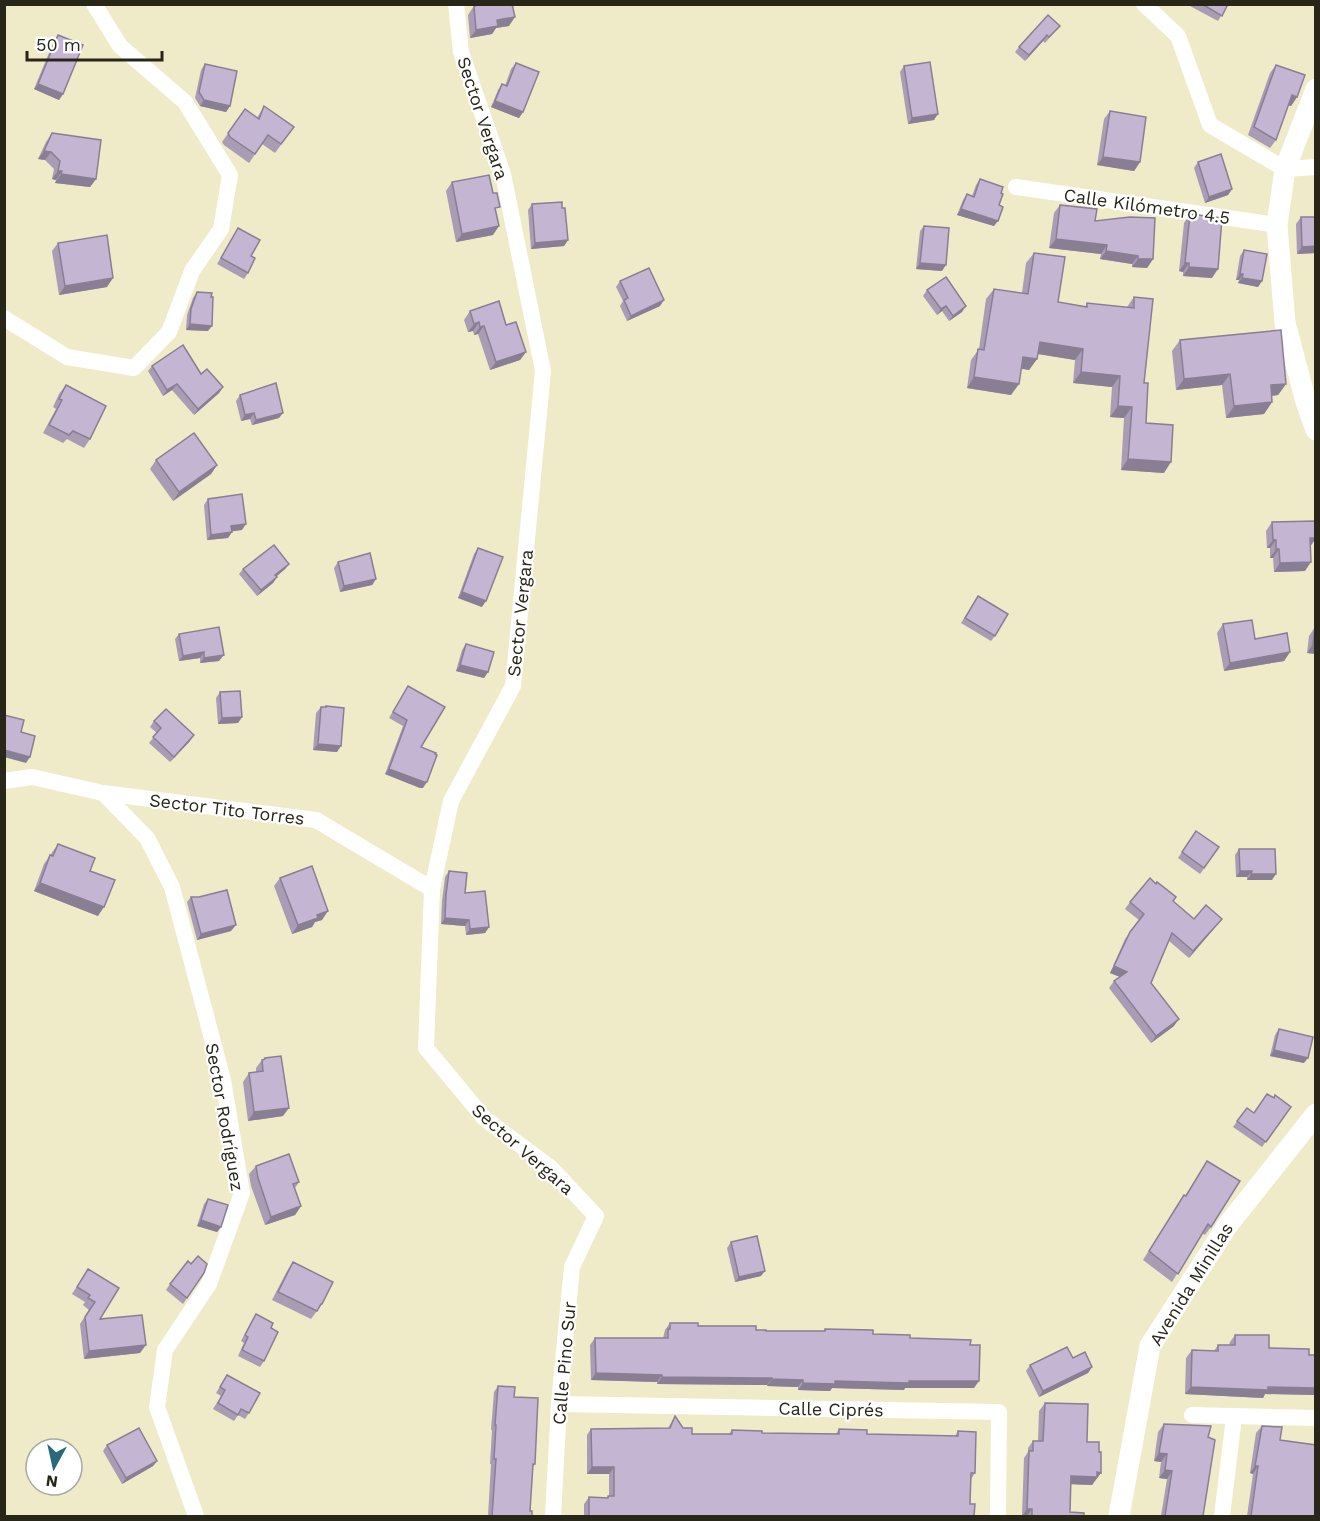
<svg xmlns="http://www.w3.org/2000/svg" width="1320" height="1521" font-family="'Work Sans',sans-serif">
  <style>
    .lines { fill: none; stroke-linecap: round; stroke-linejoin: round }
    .minor { stroke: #fff; stroke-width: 16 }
    .tertiary { stroke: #fff; stroke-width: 21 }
    .wall { fill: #a99cb5 }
    .shaded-wall { fill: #897f94 }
    .building { fill: #c4b5d3; stroke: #897f94; stroke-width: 1.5 }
    .labels { text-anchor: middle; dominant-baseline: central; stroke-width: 4.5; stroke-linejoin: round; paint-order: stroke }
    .street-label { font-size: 18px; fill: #282619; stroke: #fff }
  </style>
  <rect width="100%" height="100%" fill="#efeac7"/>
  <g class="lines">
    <!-- minor -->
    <g class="minor">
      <polyline points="456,4 461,52 503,174 543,371 513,686 451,801 432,889 426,1048 484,1118 551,1168 596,1216 572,1267 559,1404 553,1516"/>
      <polyline points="1144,4 1178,36 1210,125 1285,169 1316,167"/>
      <polyline points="1016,187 1277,225"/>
      <polyline points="4,318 67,357 134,368 169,332 192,271 221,229 230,175 185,102 120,46 94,4"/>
      <polyline points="4,781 32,777 103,793 316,820 432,889"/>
      <polyline points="103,793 147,838 172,887 223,1080 242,1193 209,1284 165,1350 157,1407 196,1516"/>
      <polyline points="559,1404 999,1412 998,1516"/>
      <polyline points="1192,1415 1316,1418"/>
      <polyline points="1222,1516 1234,1417"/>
    </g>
    <!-- tertiary -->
    <g class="tertiary">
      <polyline points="1316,89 1285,169 1277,225 1285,323 1306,402 1316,430"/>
      <polyline points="1119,1516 1150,1346 1227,1226 1316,1114"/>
    </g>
  </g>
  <!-- wall -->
  <g class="wall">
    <polygon points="476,4 512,4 509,26 496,28 492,34 470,38 468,15 474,6 476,6"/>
    <polygon points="1191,4 1228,4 1218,21 1190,6"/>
    <polygon points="1060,26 1045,43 1043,41 1025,61 1015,52 1019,47"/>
    <polygon points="58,35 63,94 59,100 34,89 54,41"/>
    <polygon points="516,63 523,112 519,118 491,107 498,90 502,84 505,86 511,69"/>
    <polygon points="205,64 230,106 226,112 200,106 195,98 201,70"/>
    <polygon points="1276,65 1297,97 1291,106 1288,105 1276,140 1270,148 1248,135 1270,73"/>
    <polygon points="904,66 934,120 908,124 900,72"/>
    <polygon points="264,106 294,127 275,153 262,144 249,163 224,145 222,142 245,109 257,118"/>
    <polygon points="1110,111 1140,162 1134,171 1097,165 1104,119"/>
    <polygon points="52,133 96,179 90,187 55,183 56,180 52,179 54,169 45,160 38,159 46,142"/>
    <polygon points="1198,162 1232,189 1228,195 1205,203 1194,168"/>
    <polygon points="980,179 1001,193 994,226 957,215 963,200 967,194 972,196 976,185"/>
    <polygon points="452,182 496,212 493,235 456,242 446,191"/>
    <polygon points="532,204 562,208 568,240 564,246 531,249 528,210"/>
    <polygon points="1060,205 1095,221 1153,259 1147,268 1132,267 1132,264 1100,259 1101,254 1049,248 1054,213"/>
    <polygon points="1190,214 1212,278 1183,276 1183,272 1179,271 1184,223"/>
    <polygon points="1301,217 1316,253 1297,254 1296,224"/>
    <polygon points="924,226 942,271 916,269 920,231"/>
    <polygon points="238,228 251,256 248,273 244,279 217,264"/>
    <polygon points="58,243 107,287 59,295 52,251"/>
    <polygon points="1244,250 1262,281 1258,287 1238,283 1239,280 1236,280 1240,256"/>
    <polygon points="1034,253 1058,302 1085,307 1087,303 1127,307 1134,297 1144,383 1146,423 1164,473 1121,470 1124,418 1110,417 1112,387 1073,383 1075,360 1038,354 1037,359 1029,370 1021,368 1011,395 967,388 971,360 979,349 986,299 994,289 1022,293 1026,263"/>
    <polygon points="620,281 660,306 627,321 620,306 623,301 616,287"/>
    <polygon points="927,290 962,312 949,321 942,311 937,315 923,296"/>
    <polygon points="197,292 208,331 186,330 187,315 193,298"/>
    <polygon points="470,311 506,325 526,352 520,360 490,370 478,334 474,335 473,331 468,332 464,320"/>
    <polygon points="1180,340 1286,384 1278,395 1272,396 1272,402 1264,414 1226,418 1222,385 1176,390 1172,351"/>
    <polygon points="152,366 201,374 223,387 219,393 194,415 172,390 163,396 148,371"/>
    <polygon points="66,385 90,439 84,448 67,439 63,443 43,433 56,409 53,407 59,394"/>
    <polygon points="240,395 279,418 252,425 250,419 241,421 236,401"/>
    <polygon points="156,460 217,465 211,474 173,501 150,469"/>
    <polygon points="208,499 242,530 232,531 228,538 207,540 204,505"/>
    <polygon points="1272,522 1316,538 1310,546 1305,571 1274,572 1273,558 1270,558 1270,548 1267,548 1266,531"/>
    <polygon points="478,548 482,607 458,598 474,554"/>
    <polygon points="338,562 376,579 372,585 340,592 334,568"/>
    <polygon points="289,564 285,569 277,576 273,583 257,596 239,574 243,569"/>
    <polygon points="978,596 995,636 991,641 961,623"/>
    <polygon points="1223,624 1255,639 1290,652 1284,661 1224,671 1217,633"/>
    <polygon points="1315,627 1316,654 1307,653 1309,636"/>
    <polygon points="179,634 219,661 200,663 200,658 179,661 175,639"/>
    <polygon points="466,644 488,672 484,678 456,671 462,650"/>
    <polygon points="408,686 421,747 423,788 420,788 385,774 403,726 389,718"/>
    <polygon points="220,692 242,717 238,723 218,724 216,698"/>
    <polygon points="326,706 337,752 313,750 316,713 321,707 325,707"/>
    <polygon points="154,721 190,741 170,762 149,743 157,733 150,727"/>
    <polygon points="1196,831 1219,847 1200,874 1178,858"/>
    <polygon points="58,844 90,871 98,916 34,891 44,864"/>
    <polygon points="1239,849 1272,880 1247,880 1247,877 1236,877 1235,855"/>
    <polygon points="449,871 489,927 485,933 466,935 465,926 441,924 442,901 445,877"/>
    <polygon points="280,878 322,920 315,922 312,927 292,934 274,886"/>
    <polygon points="191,897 231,931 197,940 187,902"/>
    <polygon points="1173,901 1194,919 1222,919 1189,958 1169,941 1151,983 1174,1026 1151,1043 1109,988 1114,981 1120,977 1110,973 1125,939 1139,920 1125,909 1130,902"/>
    <polygon points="1279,1029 1304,1063 1270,1056 1275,1035"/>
    <polygon points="265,1058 283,1116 248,1121 243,1082 249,1073 256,1072 256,1068 262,1060 264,1059"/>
    <polygon points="1274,1098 1291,1107 1262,1147 1233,1127 1247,1108 1254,1113"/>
    <polygon points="1207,1161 1211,1227 1205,1235 1202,1233 1172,1282 1143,1260 1178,1204 1184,1195 1185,1196"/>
    <polygon points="256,1166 299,1182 295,1188 301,1206 295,1215 265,1225 251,1186 249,1174"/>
    <polygon points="208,1199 221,1227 217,1232 197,1226 204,1204"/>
    <polygon points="731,1242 761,1276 735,1282 727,1248"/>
    <polygon points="293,1262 322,1304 311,1319 272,1300 287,1271"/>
    <polygon points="88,1269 100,1319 140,1353 84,1359 80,1324 89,1310 83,1305 85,1302 72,1294"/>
    <polygon points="204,1273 183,1304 166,1290 170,1284"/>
    <polygon points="256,1314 271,1328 264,1361 260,1367 238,1356 244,1343 241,1341 252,1320"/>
    <polygon points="670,1323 766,1331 823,1331 825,1329 970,1345 974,1388 905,1388 904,1390 832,1388 830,1391 798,1390 798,1387 767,1386 767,1385 657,1384 657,1382 591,1380 590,1345 595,1338 663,1338 665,1330"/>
    <polygon points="1235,1335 1269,1348 1309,1355 1316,1355 1316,1400 1315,1395 1265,1394 1263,1398 1185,1394 1186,1358 1192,1350 1214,1351 1218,1345 1229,1345 1230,1342"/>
    <polygon points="1073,1358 1092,1367 1088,1373 1039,1397 1026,1371 1030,1365"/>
    <polygon points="227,1375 249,1413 245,1419 238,1415 234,1421 213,1409 221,1396 216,1393"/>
    <polygon points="498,1386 514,1397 535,1464 533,1467 530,1511 532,1516 488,1516 491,1464 490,1464 492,1430 491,1430 494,1392"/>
    <polygon points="1045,1403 1087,1442 1095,1480 1092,1485 1070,1484 1070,1512 1084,1516 1022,1516 1024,1458 1028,1452 1028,1448 1033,1441 1038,1441 1039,1411"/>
    <polygon points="675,1416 683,1428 692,1434 729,1434 732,1430 762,1433 836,1434 839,1429 867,1434 955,1436 958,1431 975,1473 971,1479 970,1504 974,1516 584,1516 584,1504 589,1497 607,1498 609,1496 609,1474 587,1474 587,1435 591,1429 668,1428"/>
    <polygon points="1164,1424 1208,1437 1203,1516 1161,1516 1167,1479 1159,1478 1161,1462 1154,1461 1158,1432"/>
    <polygon points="1262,1426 1280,1440 1314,1445 1316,1441 1316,1516 1247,1516 1253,1474 1250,1473 1256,1433"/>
    <polygon points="107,1445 157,1461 153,1466 122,1484 103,1451"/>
  </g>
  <!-- shaded-wall -->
  <g class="shaded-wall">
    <polygon points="515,17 509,26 496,28 492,34 470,38 476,30 497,20"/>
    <polygon points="1047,35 1043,41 1025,61 1029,55"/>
    <polygon points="38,84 63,94 59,100 34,89"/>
    <polygon points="1292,95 1297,97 1291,106 1285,104"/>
    <polygon points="204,100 230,106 226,112 200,106"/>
    <polygon points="495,101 523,112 519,118 491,107"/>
    <polygon points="938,114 934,120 908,124 912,118"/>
    <polygon points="44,151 51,152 45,160 38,159"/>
    <polygon points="1103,157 1140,162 1134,171 1097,165"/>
    <polygon points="58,171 62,171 56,180 52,179"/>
    <polygon points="61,174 96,179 90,187 55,183"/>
    <polygon points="1232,189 1228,195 1205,203 1209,197"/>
    <polygon points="961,209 998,221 994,226 957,215"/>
    <polygon points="499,226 493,235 456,242 462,234"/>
    <polygon points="1056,239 1107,245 1101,254 1049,248"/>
    <polygon points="568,240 564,246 531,249 535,243"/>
    <polygon points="1316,246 1316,253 1297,254 1302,247"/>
    <polygon points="1106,251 1138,256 1132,264 1100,259"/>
    <polygon points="1138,259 1153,259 1147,268 1132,267"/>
    <polygon points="920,263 946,265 942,271 916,269"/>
    <polygon points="1185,263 1189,263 1183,272 1179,271"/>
    <polygon points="1189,267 1218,269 1212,278 1183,276"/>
    <polygon points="1240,274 1243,274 1239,280 1236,280"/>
    <polygon points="113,278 107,287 59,295 65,286"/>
    <polygon points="1242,278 1262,281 1258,287 1238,283"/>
    <polygon points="664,300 660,306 627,321 631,316"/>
    <polygon points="946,306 942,311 937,315 941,309"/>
    <polygon points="966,306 962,312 949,321 953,316"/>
    <polygon points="479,322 473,331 468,332 474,324"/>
    <polygon points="190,324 212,326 208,331 186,330"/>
    <polygon points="484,326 478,334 474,335 480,327"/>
    <polygon points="1040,342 1083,349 1075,360 1032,353"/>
    <polygon points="526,352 520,360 490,370 496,362"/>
    <polygon points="1023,357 1037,359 1029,370 1016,368"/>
    <polygon points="1081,372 1120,376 1112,387 1073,383"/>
    <polygon points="1230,374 1222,385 1176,390 1184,379"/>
    <polygon points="974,377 1019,384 1011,395 967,388"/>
    <polygon points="177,384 172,390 163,396 167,390"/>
    <polygon points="1286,384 1278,395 1263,397 1271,385"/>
    <polygon points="223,387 219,393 194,415 198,409"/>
    <polygon points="1272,402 1264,414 1226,418 1234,406"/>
    <polygon points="1118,406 1132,407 1124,418 1110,417"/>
    <polygon points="254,413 250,419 241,421 245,415"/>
    <polygon points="283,413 279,418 252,425 256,420"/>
    <polygon points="1128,459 1171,462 1164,473 1121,470"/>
    <polygon points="217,465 211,474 173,501 179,492"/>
    <polygon points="246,524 242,530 227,532 231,526"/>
    <polygon points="232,532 228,538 207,540 211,535"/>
    <polygon points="1310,538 1316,538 1310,547"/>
    <polygon points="1273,540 1276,540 1270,548 1267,548"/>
    <polygon points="1276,549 1279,549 1273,558 1270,558"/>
    <polygon points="1311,562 1305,571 1274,572 1280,563"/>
    <polygon points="289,564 285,569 271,581 275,575"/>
    <polygon points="277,577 273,583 257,596 261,590"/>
    <polygon points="376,579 372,585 340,592 344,586"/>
    <polygon points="462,592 486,601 482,607 458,598"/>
    <polygon points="1313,644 1316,645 1316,654 1307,653"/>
    <polygon points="204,652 200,658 179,661 183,656"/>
    <polygon points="1290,652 1284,661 1224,671 1230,663"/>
    <polygon points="224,655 219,661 200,663 204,658"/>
    <polygon points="460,665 488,672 484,678 456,671"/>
    <polygon points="242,717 238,723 218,724 222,718"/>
    <polygon points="194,735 190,741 170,762 174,757"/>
    <polygon points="318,744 341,746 337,752 313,750"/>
    <polygon points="4,750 30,757 26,763 4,757"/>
    <polygon points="389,769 427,782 423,788 420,788 385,774"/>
    <polygon points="1240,871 1252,871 1247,877 1236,877"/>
    <polygon points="1251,874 1276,874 1272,880 1247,880"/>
    <polygon points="40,883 104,907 98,916 34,891"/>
    <polygon points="328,911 322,920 315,922 312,927 292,934 298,925 317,915"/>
    <polygon points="445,918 469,920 465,926 441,924"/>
    <polygon points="1222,919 1217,925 1189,958 1193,951"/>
    <polygon points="236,925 231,931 197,940 201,934"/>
    <polygon points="489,927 485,933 466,935 470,929"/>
    <polygon points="1114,966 1127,972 1123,978 1110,973"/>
    <polygon points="1179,1019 1174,1026 1151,1043 1156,1036"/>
    <polygon points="1274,1050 1308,1058 1304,1063 1270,1056"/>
    <polygon points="289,1108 283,1116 248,1121 254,1112"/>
    <polygon points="301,1206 295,1215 265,1225 271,1217"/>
    <polygon points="201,1220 221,1227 217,1232 197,1226"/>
    <polygon points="765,1271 761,1276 735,1282 739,1277"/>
    <polygon points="146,1345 140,1353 84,1359 89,1351"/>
    <polygon points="1092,1367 1088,1373 1039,1397 1043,1391"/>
    <polygon points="596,1373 662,1375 657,1382 591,1380"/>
    <polygon points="662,1377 772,1378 767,1385 657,1384"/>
    <polygon points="772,1379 803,1380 798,1387 767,1386"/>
    <polygon points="835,1381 979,1381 974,1388 905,1388 904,1390 832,1388 830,1391 798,1390 803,1383"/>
    <polygon points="1191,1387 1316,1388 1316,1394 1315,1395 1265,1394 1263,1398 1185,1394"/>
    <polygon points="1159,1453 1167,1454 1161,1462 1154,1461"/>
    <polygon points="157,1461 153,1466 122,1484 126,1478"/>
    <polygon points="1255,1466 1258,1466 1253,1474 1250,1473"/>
    <polygon points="592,1467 614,1467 609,1474 587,1474"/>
    <polygon points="1165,1470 1172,1471 1167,1479 1159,1478"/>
    <polygon points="1097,1472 1101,1473 1092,1485 1065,1484 1071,1476"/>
    <polygon points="1027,1509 1032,1509 1027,1516 1022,1516"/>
  </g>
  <!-- building -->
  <g class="building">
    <polygon points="512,4 515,17 497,20 498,26 476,30 474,6 483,4"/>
    <polygon points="1202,4 1228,4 1222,16"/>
    <polygon points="1048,15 1060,26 1049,37 1047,35 1029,55 1019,47"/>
    <polygon points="58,35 83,45 63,94 38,84"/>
    <polygon points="930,62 938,114 912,118 904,66"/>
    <polygon points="516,63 539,72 523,112 495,101 502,84 507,86"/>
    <polygon points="205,64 237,71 230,106 204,100 199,92"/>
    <polygon points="1276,65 1305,75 1297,97 1292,95 1276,140 1254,127"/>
    <polygon points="264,106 294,127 281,144 268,135 255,154 230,137 228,133 245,109 259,119"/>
    <polygon points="1110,111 1146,117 1140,162 1103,157"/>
    <polygon points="52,133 101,140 96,179 61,174 62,171 58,171 60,161 51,152 44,151"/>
    <polygon points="1221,154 1232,189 1209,197 1198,162"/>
    <polygon points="489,175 493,193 497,193 500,207 495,208 499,226 462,234 452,182"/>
    <polygon points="980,179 1003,187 1001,193 1003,194 999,205 1003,207 998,221 961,209 967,194 974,197"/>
    <polygon points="562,202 562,208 565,208 568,240 535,243 532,204"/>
    <polygon points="1060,205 1097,209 1095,221 1130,217 1155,218 1153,259 1138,259 1138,256 1106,251 1107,245 1056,239"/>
    <polygon points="1190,214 1222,218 1218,269 1189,267 1189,263 1185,263"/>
    <polygon points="1301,217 1316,217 1316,246 1302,247"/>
    <polygon points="924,226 949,228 946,265 920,263"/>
    <polygon points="238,228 260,240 251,256 255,258 248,273 221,258"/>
    <polygon points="107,235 113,278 65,286 58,243"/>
    <polygon points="1244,250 1267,254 1262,281 1242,278 1243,274 1240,274"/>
    <polygon points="1034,253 1065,257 1058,302 1087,307 1087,303 1134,308 1134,297 1153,299 1144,383 1148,383 1146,423 1173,425 1171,462 1128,459 1132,407 1118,406 1120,376 1081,372 1083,349 1040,342 1037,359 1023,357 1019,384 974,377 978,349 984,350 994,289 1028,294"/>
    <polygon points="649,268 664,300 631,316 624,300 628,298 620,281"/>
    <polygon points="946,277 966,306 953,316 946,306 941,309 927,290"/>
    <polygon points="197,292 212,293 211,297 213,297 212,326 190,324 191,309"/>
    <polygon points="499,301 506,325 516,322 526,352 496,362 484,326 480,327 479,322 474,324 470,311"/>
    <polygon points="1281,330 1286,384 1271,385 1272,402 1234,406 1230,374 1184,379 1180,340"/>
    <polygon points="183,345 201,374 207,369 223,387 198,409 177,384 167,390 152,366"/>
    <polygon points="276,383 283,413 256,420 254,413 245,415 240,395"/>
    <polygon points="66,385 106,406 90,439 73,431 69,435 49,425 62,400 59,399"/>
    <polygon points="194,433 217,465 179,492 156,460"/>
    <polygon points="242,494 246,524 231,526 232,532 211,535 208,499"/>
    <polygon points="1315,521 1316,538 1310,538 1311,562 1280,563 1279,549 1276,549 1276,540 1273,540 1272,522"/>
    <polygon points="274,545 289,564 275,575 277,577 261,590 243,569"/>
    <polygon points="478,548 503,557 486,601 462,592"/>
    <polygon points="370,553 376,579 344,586 338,562"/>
    <polygon points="978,596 1008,614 995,636 965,618"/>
    <polygon points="1252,620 1255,639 1287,633 1290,652 1230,663 1223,624"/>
    <polygon points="219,627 224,655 204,658 204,652 183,656 179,634"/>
    <polygon points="1315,627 1316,627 1316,645 1313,644"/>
    <polygon points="466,644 494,652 488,672 460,665"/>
    <polygon points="408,686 445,707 421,747 436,753 435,754 437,755 427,782 424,782 389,769 407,720 393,712"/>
    <polygon points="240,691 242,717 222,718 220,692"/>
    <polygon points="326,706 344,708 341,746 318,744 321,707 326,707"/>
    <polygon points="166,709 194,735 174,757 153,737 161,728 154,721"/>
    <polygon points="4,715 24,720 21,732 35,736 30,757 4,750"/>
    <polygon points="1196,831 1219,847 1204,868 1182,852"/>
    <polygon points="58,844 95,858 90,871 115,880 104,907 40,883 50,855 53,856"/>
    <polygon points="1239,849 1275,849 1276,874 1251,874 1252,871 1240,871"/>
    <polygon points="312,866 328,911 317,915 318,918 298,925 280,878"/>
    <polygon points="449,871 467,873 465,893 485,891 489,927 470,929 469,920 445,918 446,895"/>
    <polygon points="1150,878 1156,884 1157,882 1176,897 1173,901 1194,919 1206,905 1222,919 1193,951 1172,933 1151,983 1179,1019 1156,1036 1114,981 1127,972 1114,966 1130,932 1144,914 1130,902"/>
    <polygon points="227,890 236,925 201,934 191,897 199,897"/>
    <polygon points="1279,1029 1313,1037 1308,1058 1274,1050"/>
    <polygon points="281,1056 289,1108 254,1112 249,1073 263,1071 262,1060 265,1059 265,1058"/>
    <polygon points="1267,1094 1274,1098 1275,1095 1291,1107 1266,1142 1237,1121 1247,1108 1254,1113"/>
    <polygon points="289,1154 299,1182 293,1184 301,1206 271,1217 258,1178 256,1166"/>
    <polygon points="1207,1161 1240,1181 1211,1227 1208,1224 1178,1274 1149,1251 1184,1195 1186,1196"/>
    <polygon points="208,1199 228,1205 221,1227 201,1220"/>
    <polygon points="757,1236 765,1271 739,1277 731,1242"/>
    <polygon points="198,1256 207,1264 204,1273 187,1298 170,1284 188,1261 191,1264"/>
    <polygon points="293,1262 333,1282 322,1304 321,1304 317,1311 278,1292"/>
    <polygon points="88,1269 119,1288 100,1319 142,1315 146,1345 89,1351 85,1317 95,1302 88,1298 90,1295 77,1287"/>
    <polygon points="256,1314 273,1323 271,1328 278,1332 264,1361 242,1350 248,1337 245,1335"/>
    <polygon points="670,1323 698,1323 698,1326 756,1326 756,1330 766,1330 766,1331 825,1331 825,1329 873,1330 873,1334 910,1335 910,1338 971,1340 970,1345 980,1345 979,1381 909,1381 909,1383 835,1381 835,1384 803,1383 803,1380 772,1379 772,1378 662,1377 662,1375 596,1373 595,1338 668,1338 668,1329 670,1329"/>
    <polygon points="1235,1335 1269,1335 1269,1348 1309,1349 1309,1355 1316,1355 1316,1388 1268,1387 1268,1390 1191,1387 1192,1350 1218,1351 1218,1345 1235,1345"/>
    <polygon points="1067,1347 1073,1358 1085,1352 1092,1367 1043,1391 1030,1365"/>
    <polygon points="227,1375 260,1393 249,1413 241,1409 238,1415 218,1403 225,1390 220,1387"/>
    <polygon points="498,1386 515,1387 514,1397 538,1398 535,1464 533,1464 530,1511 532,1511 532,1516 492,1516 496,1459 494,1459 496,1425 495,1425"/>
    <polygon points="1045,1403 1088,1404 1087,1442 1099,1442 1099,1452 1101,1452 1101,1473 1097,1472 1097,1477 1071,1476 1070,1512 1084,1513 1084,1516 1032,1516 1032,1509 1027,1509 1029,1451 1033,1451 1033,1441 1043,1441"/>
    <polygon points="675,1416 683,1428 692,1428 692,1434 732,1434 732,1430 762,1431 762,1433 839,1434 839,1429 867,1430 867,1434 958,1436 958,1431 976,1432 975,1473 971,1473 970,1504 975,1504 974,1516 589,1516 589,1497 608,1498 608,1496 614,1496 614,1467 592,1467 591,1429 670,1428"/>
    <polygon points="1164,1424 1211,1426 1208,1437 1215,1440 1203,1516 1165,1516 1172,1471 1165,1470 1167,1454 1159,1453"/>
    <polygon points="1262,1426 1282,1427 1280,1440 1316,1445 1316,1516 1251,1516 1258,1466 1255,1466"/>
    <polygon points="139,1428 157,1461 126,1478 107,1445"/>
  </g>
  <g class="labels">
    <!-- street labels -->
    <g class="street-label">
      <text transform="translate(483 118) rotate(72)">Sector Vergara</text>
      <text transform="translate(1147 206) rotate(8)">Calle Kilómetro 4.5</text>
      <text transform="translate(520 613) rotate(-84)">Sector Vergara</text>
      <text transform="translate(227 809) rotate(7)">Sector Tito Torres</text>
      <text transform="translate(225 1117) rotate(80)">Sector Rodríguez</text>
      <text transform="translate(523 1149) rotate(41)">Sector Vergara</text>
      <text transform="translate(1191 1284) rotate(-58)">Avenida Minillas</text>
      <text transform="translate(564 1363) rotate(-85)">Calle Pino Sur</text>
      <text transform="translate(831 1409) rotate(1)">Calle Ciprés</text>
    </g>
  </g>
  <!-- border -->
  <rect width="1320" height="1521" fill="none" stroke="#282619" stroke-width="12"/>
  <!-- north arrow -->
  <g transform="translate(54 1467) rotate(188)"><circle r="28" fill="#ffffff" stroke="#a9a8a3" stroke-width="1.5"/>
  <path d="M0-4.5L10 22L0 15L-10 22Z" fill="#276b7b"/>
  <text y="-9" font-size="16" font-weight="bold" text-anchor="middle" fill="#282619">N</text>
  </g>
  <!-- scale -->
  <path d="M27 51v9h135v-9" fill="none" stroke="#282619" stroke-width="3"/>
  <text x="36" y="51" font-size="18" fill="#282619" stroke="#ffffff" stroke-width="4.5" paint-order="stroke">50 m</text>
</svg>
